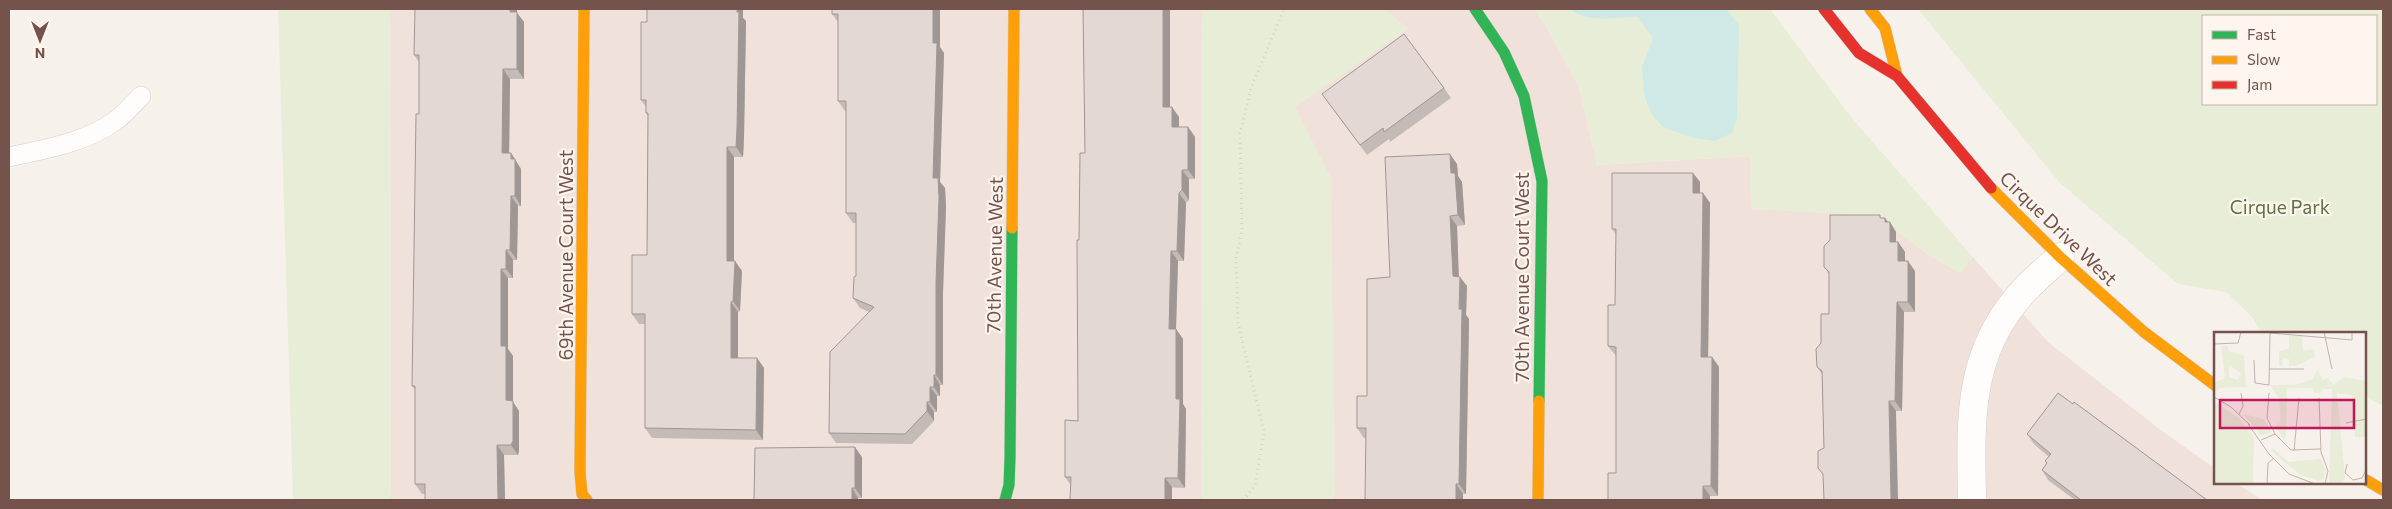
<svg xmlns="http://www.w3.org/2000/svg" width="2392" height="509" font-family="Commissioner,sans-serif">
  <style>
    .residential { fill: #f0e2da }
    .green { fill: #e8edd8; fill-rule: evenodd }
    .water { fill: #cee9e6 }
    .lines { fill: none; stroke-linecap: round; stroke-linejoin: round }
    .lane-casing { stroke: #d6cdc9; stroke-width: 20 }
    .street-casing { stroke: #d6cdc9; stroke-width: 29 }
    .fast-casing { stroke: #d8ceca; stroke-width: 12 }
    .slow-casing { stroke: #d8ceca; stroke-width: 12 }
    .jam-casing { stroke: #d8ceca; stroke-width: 12 }
    .path { stroke: #dad0ce; stroke-width: 3; stroke-dasharray: 1 4; stroke-linecap: butt }
    .lane { stroke: #fefdfc; stroke-width: 19 }
    .street { stroke: #fefdfc; stroke-width: 28 }
    .fast { stroke: #30b455; stroke-width: 11 }
    .slow { stroke: #ff9f0a; stroke-width: 11 }
    .jam { stroke: #e5322d; stroke-width: 11 }
    .wall { fill: #c4bab6 }
    .shaded-wall { fill: #a09794 }
    .building { fill: #e4d8d4; stroke: #a09794 }
    .labels { text-anchor: middle; dominant-baseline: central; stroke-width: 4.5; stroke-linejoin: round; paint-order: stroke }
    .park-label { font-size: 19px; fill: #5b7442; stroke: #fef5ee }
    .street-label { font-size: 19px; fill: #75534d; stroke: #fef5ee }
    .inset-road { fill: none; stroke: #c3b2ac; stroke-width: 1 }
    .view { fill: #c2185b; fill-opacity: 0.15; stroke: #c2185b; stroke-width: 2.5 }
    .inset-edge { fill: none; stroke: #75534d; stroke-width: 2.5 }
  </style>
  <rect width="100%" height="100%" fill="#f7f1ec"/>
  <!-- residential -->
  <polygon class="residential" points="390,9 1534,9 1546,26 1579,87 1597,165 1750,156 1878,216 1926,253 1960,273 1973,257 2048,342 2162,431 2216,469 2216,483 2236,483 2262,500 391,500"/>
  <!-- green -->
  <g class="green">
    <polygon points="278,9 390,9 391,500 293,500"/>
    <polygon points="1202,9 1385,9 1408,29 1295,107 1331,178 1335,500 1201,500"/>
    <polygon points="1534,9 1770,9 1851,117 1973,257 1960,273 1926,253 1878,216 1751,209 1750,156 1597,165 1579,87 1546,26"/>
    <path d="M1918,9H2383V406L2366,396V333H2262L2252,317L2226,292L2178,284L2060,183ZM2203,16H2376V104H2203Z"/>
  </g>
  <!-- water -->
  <path class="water" d="M1571,9H1726L1739,25L1737,118L1732,133L1715,141L1694,138L1663,127L1651,113L1644,94L1642,67L1653,38L1638,17C1618,17 1587,24 1571,9Z"/>
  <g class="lines">
    <defs>
      <path id="lane" d="M9,157C44,149 85,143 115,121C125,114 133,104 141,96"/>
      <path id="street" d="M1972,500C1971,428 1966,360 2016,300C2028,284 2045,271 2060,257"/>
      <g id="fast">
        <polyline points="1475,9 1504,52 1524,96 1542,181 1539,401"/>
        <polyline points="1005,500 1009,485 1010,458 1012,228"/>
      </g>
      <g id="slow">
        <polyline points="584,9 580,472 582,494 587,500"/>
        <polyline points="1870,9 1885,28 1897,76"/>
        <polyline points="1991,188 2060,257 2144,332 2216,386"/>
        <polyline points="1012,228 1014,9"/>
        <polyline points="2366,480 2383,490"/>
        <polyline points="1538,500 1539,401"/>
      </g>
      <polyline id="jam" points="1824,9 1859,53 1897,76 1991,188"/>
    </defs>
    <!-- lane casing -->
    <use href="#lane" class="lane-casing"/>
    <!-- street casing -->
    <use href="#street" class="street-casing"/>
    <!-- fast casing -->
    <use href="#fast" class="fast-casing"/>
    <!-- slow casing -->
    <use href="#slow" class="slow-casing"/>
    <!-- jam casing -->
    <use href="#jam" class="jam-casing"/>
    <!-- path -->
    <polyline class="path" points="1243,500 1255,486 1264,432 1238,323 1236,259 1242,230 1240,133 1251,88 1284,9"/>
    <!-- lane -->
    <use href="#lane" class="lane"/>
    <!-- street -->
    <use href="#street" class="street"/>
    <!-- fast -->
    <use href="#fast" class="fast"/>
    <!-- slow -->
    <use href="#slow" class="slow"/>
    <!-- jam -->
    <use href="#jam" class="jam"/>
  </g>
  <!-- wall -->
  <g class="wall">
    <polygon points="517,9 517,13 524,22 524,79 510,79 509,153 511,153 521,169 521,206 518,206 517,260 513,260 513,278 508,278 508,349 513,356 513,402 519,411 519,450 518,455 504,455 505,500 425,500 425,494 422,494 415,484 415,390 412,386 419,114 419,62 414,55"/>
    <polygon points="743,9 743,18 746,21 744,138 743,157 734,157 734,261 742,271 740,311 738,312 738,358 757,358 764,368 763,440 652,438 645,428 645,324 639,324 632,314 647,255 648,116 646,113 646,107 641,100 647,22"/>
    <polygon points="940,9 940,47 944,53 940,182 945,188 946,207 943,292 943,385 940,385 940,396 937,396 937,412 934,412 934,421 912,444 836,443 829,433 869,312 860,308 853,298 856,276 856,223 853,223 846,213 846,111 845,111 838,101 838,22 832,14"/>
    <polygon points="1083,9 1195,9 1170,9 1170,107 1179,117 1179,127 1188,127 1195,137 1195,179 1189,179 1189,200 1186,203 1184,261 1178,261 1176,329 1183,339 1183,404 1186,409 1185,488 1070,484 1065,477 1078,421 1085,153"/>
    <polygon points="1444,88 1451,98 1390,142 1389,139 1367,155 1322,94"/>
    <polygon points="1457,164 1458,176 1462,182 1465,225 1457,226 1459,277 1467,286 1466,315 1469,319 1466,494 1463,494 1463,500 1365,438 1364,438 1357,428 1367,396 1390,277"/>
    <polygon points="1693,173 1700,182 1700,193 1703,193 1710,203 1708,357 1712,357 1719,367 1718,496 1710,496 1710,500 1616,473 1616,356 1608,346 1615,305 1616,234 1612,229"/>
    <polygon points="1882,218 1885,218 1888,222 1890,222 1896,232 1896,242 1898,242 1905,252 1905,261 1915,271 1915,312 1904,312 1902,411 1896,411 1823,475 1818,468 1824,448 1822,374 1817,367 1821,343 1829,314 1829,274 1824,267"/>
    <polygon points="2073,404 2207,500 2075,500 2048,480 2042,470 2047,463 2045,461 2049,457 2034,444 2027,434"/>
    <polygon points="862,457 862,498 858,498 858,500 754,500"/>
  </g>
  <!-- shaded-wall -->
  <g class="shaded-wall">
    <polygon points="510,9 517,9 517,13 524,22 524,79 517,69"/>
    <polygon points="737,9 743,9 743,18 746,21 744,138 743,157 736,147"/>
    <polygon points="933,9 940,9 940,47 944,53 940,182 945,188 946,207 943,292 943,385 936,375 933,178"/>
    <polygon points="1163,9 1170,9 1170,117 1163,107"/>
    <polygon points="503,69 510,79 509,163 502,153"/>
    <polygon points="1172,107 1179,117 1179,137 1172,127"/>
    <polygon points="1188,127 1195,137 1195,179 1188,170"/>
    <polygon points="727,147 734,157 734,271 727,261"/>
    <polygon points="511,153 521,169 521,206 515,196"/>
    <polygon points="1450,154 1457,164 1458,176 1462,182 1465,225 1458,215 1451,173"/>
    <polygon points="1182,170 1189,179 1189,200 1182,190"/>
    <polygon points="1693,173 1700,182 1700,203 1693,193"/>
    <polygon points="1179,193 1186,203 1184,261 1177,251"/>
    <polygon points="1703,193 1710,203 1708,367 1701,357"/>
    <polygon points="511,196 518,206 517,260 510,250"/>
    <polygon points="1450,216 1457,226 1459,286 1453,276"/>
    <polygon points="1885,218 1890,225 1890,222 1896,232 1896,252 1890,242 1885,222"/>
    <polygon points="1898,242 1905,252 1905,271 1898,261"/>
    <polygon points="506,250 513,260 513,278 506,269"/>
    <polygon points="1171,251 1178,261 1176,329 1183,339 1183,404 1186,409 1185,488 1178,478 1176,399 1169,329"/>
    <polygon points="735,261 742,271 740,311 733,301"/>
    <polygon points="1908,261 1915,271 1915,312 1908,302"/>
    <polygon points="501,269 508,278 508,349 513,356 513,402 519,411 519,450 518,455 511,445 501,346"/>
    <polygon points="1460,277 1467,286 1466,315 1469,319 1466,494 1459,484"/>
    <polygon points="731,302 738,312 738,368 731,358"/>
    <polygon points="1897,302 1904,312 1902,411 1895,401"/>
    <polygon points="1712,357 1719,367 1718,496 1711,486"/>
    <polygon points="757,358 764,368 763,440 756,430"/>
    <polygon points="934,375 940,385 940,396 934,387"/>
    <polygon points="930,387 937,396 937,412 930,402"/>
    <polygon points="1889,401 1896,411 1898,500 1891,500"/>
    <polygon points="927,402 934,412 934,421 927,411"/>
    <polygon points="497,445 504,455 505,500 498,500"/>
    <polygon points="855,447 862,457 862,498 855,488"/>
    <polygon points="1165,478 1172,487 1172,500 1165,500"/>
    <polygon points="1456,484 1463,494 1463,500 1456,500"/>
    <polygon points="1703,486 1710,496 1710,500 1703,500"/>
    <polygon points="852,488 858,498 858,500 852,500"/>
  </g>
  <!-- building -->
  <g class="building">
    <polygon points="415,9 510,9 510,12 517,12 517,69 503,69 502,153 511,153 511,159 515,159 515,196 511,196 510,250 506,250 506,269 501,269 501,346 506,346 506,400 513,401 513,441 511,445 497,445 498,500 425,500 425,484 415,484 415,386 412,386 416,114 419,114 419,55 414,55"/>
    <polygon points="647,9 737,9 737,12 739,12 737,128 736,147 727,147 727,261 735,261 733,301 731,302 731,358 757,358 756,430 645,428 645,314 632,314 632,255 647,255 648,113 646,113 646,100 641,100 641,22 647,22"/>
    <polygon points="832,9 933,9 933,43 937,43 933,178 938,178 939,197 936,283 936,375 934,375 934,387 930,387 930,402 927,402 927,411 905,434 829,433 830,352 874,307 853,298 854,277 856,276 856,213 846,213 846,101 838,101 838,14 832,14"/>
    <polygon points="1083,9 1163,9 1163,107 1172,107 1172,127 1188,127 1188,170 1182,170 1182,190 1179,193 1177,251 1171,251 1169,329 1176,329 1176,399 1180,399 1178,478 1165,478 1165,500 1070,500 1071,477 1065,477 1065,420 1078,421 1077,240 1079,240 1080,153 1085,153"/>
    <polygon points="1404,34 1444,88 1384,132 1383,128 1360,145 1322,94"/>
    <polygon points="1450,154 1451,173 1455,173 1458,215 1450,216 1453,276 1460,277 1459,309 1462,309 1459,484 1456,484 1456,500 1365,500 1366,428 1357,428 1357,396 1367,396 1367,279 1390,277 1385,157"/>
    <polygon points="1612,173 1693,173 1693,193 1703,193 1701,357 1712,357 1711,486 1703,486 1703,500 1608,500 1608,473 1616,473 1616,347 1608,346 1608,305 1615,305 1616,229 1612,229"/>
    <polygon points="1830,215 1880,215 1880,218 1885,218 1885,222 1890,222 1890,242 1898,242 1898,261 1908,261 1908,302 1897,302 1895,401 1889,401 1891,500 1824,500 1823,474 1818,468 1818,451 1824,448 1822,371 1817,367 1816,349 1821,343 1821,314 1829,314 1829,272 1824,267 1824,246 1830,240"/>
    <polygon points="2058,393 2073,404 2074,402 2207,500 2081,500 2042,470 2047,463 2045,461 2051,454 2027,434"/>
    <polygon points="855,447 855,488 852,488 852,500 754,500 755,448"/>
  </g>
  <g class="labels">
    <!-- park labels -->
    <g class="park-label">
      <text x="2280" y="206">Cirque Park</text>
    </g>
    <!-- street labels -->
    <g class="street-label">
      <text transform="translate(2059 228) rotate(44)">Cirque Drive West</text>
      <text transform="translate(565 255) rotate(-90)">69th Avenue Court West</text>
      <text transform="translate(994 255) rotate(-89)">70th Avenue West</text>
      <text transform="translate(1521 277) rotate(-90)">70th Avenue Court West</text>
    </g>
  </g>
  <!-- overview -->
  <g transform="translate(2214 332)">
    <rect width="152" height="152" fill="#f7f1ec"/>
    <path d="M75,3L88,4L89,19L100,17L101,25L82,34H75V27L69,26L68,34H65V19L75,17ZM7,14H13L15,19L30,24L32,55L6,56L0,61V51L11,46ZM15,33L27,41L24,48L15,45ZM103,38L109,48L114,46L120,53L130,45L152,49V105H141L138,63L123,61L131,146L128,152H115L118,57H109L107,61H100L99,56H73L72,106L69,107L61,94L67,90L65,66L56,53H80L99,47ZM0,69L25,86L40,105L39,152H0ZM29,82L50,87L57,100L47,104ZM59,116L74,130L107,127L111,138L110,147L104,149L85,142L62,123L57,117Z" fill="#e8edd8" fill-rule="evenodd"/>
    <path class="inset-road" d="M110,0L118,37M56,1L138,8V0M0,12L24,11L27,0M40,28L41,51L55,53L56,0M55,37H90M0,65L17,75L36,93M105,66L107,120L114,139L111,152M25,82L29,74L27,61M132,91L153,87M34,92L55,122L75,142L101,152M61,102L77,118L107,117M47,108L61,102L53,86L55,61M80,119L85,66M133,132L131,141L139,148L148,146L153,136M53,152L54,131L60,126"/>
    <path class="view" d="M6,68H140V96H6Z"/>
    <rect width="152" height="152" class="inset-edge"/>
  </g>
  <!-- border -->
  <rect width="2392" height="509" fill="none" stroke="#75534d" stroke-width="20"/>
  <!-- legend -->
  <rect x="2202" y="15" width="175" height="90" fill="#fef5ee" stroke="#c7b4ae"/>
  <rect x="2212" y="31" width="25" height="8" fill="#30b455" stroke="#c7b4ae"/>
  <text x="2247" y="40" font-size="15" fill="#75534d">Fast</text>
  <rect x="2212" y="56" width="25" height="8" fill="#ff9f0a" stroke="#c7b4ae"/>
  <text x="2247" y="65" font-size="15" fill="#75534d">Slow</text>
  <rect x="2212" y="81" width="25" height="8" fill="#e5322d" stroke="#c7b4ae"/>
  <text x="2247" y="90" font-size="15" fill="#75534d">Jam</text>
  <!-- north arrow -->
  <g transform="translate(40 40) rotate(180)" stroke="#fef5ee" stroke-width="4" paint-order="stroke">
  <path d="M0-4L9 19L0 12L-9 19Z" fill="#75534d"/>
  <text y="-8" font-size="14" font-weight="bold" text-anchor="middle" fill="#75534d">N</text>
  </g>
</svg>
